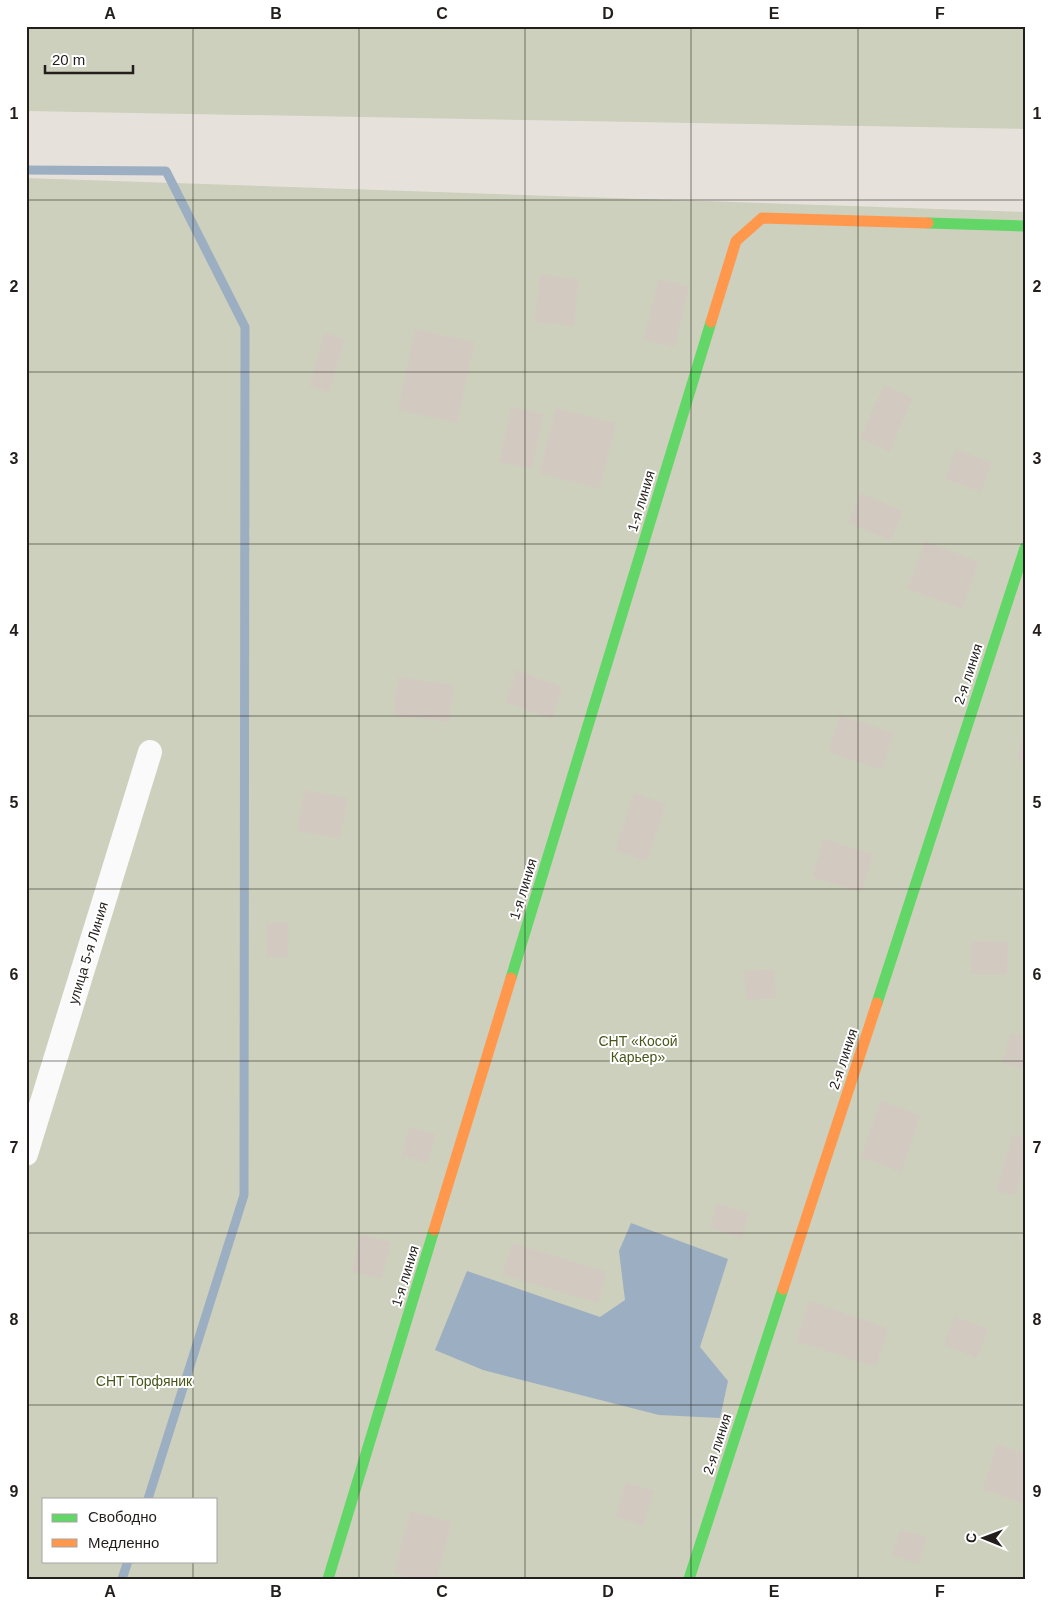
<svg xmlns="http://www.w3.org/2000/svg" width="1051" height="1605" font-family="Helvetica,sans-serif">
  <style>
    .green { fill: #cdd0bc; fill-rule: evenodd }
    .water { fill: #9caec2 }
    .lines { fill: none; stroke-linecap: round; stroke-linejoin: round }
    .stream { stroke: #9caec2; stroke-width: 9 }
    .building { fill: #d2cac1 }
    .street { stroke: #fbfafa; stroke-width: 24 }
    .fast { stroke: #63d668; stroke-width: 11 }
    .slow { stroke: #ff974d; stroke-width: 11 }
    .grid { fill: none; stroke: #231e1b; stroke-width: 1; stroke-opacity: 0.55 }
    .labels { text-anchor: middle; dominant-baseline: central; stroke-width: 4; stroke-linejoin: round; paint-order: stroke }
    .street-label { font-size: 14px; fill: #231e1b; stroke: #fff }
    .park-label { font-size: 14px; fill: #485619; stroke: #fff }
    .neatline { fill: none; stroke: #231e1b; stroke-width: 2 }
    .grid-label { font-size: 16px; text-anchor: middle; font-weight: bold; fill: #231e1b }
  </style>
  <rect width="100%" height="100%" fill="#e7e1db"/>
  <!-- green -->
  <g class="green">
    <polygon points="26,26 1025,26 1025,129 26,111"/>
    <path d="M26,178L1025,212V1579H26ZM44,1499H216V1561H44Z"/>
  </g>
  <!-- water -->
  <polygon class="water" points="631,1223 728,1259 700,1347 728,1381 720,1418 659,1415 483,1370 435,1350 467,1271 600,1317 625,1300 619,1251"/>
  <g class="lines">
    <!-- stream -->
    <g class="stream">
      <polyline points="26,170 166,171 245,327 244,1195 148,1499"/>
      <polyline points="122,1579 128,1561"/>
    </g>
  </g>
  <!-- building -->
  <g class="building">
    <polygon points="540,274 579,279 574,326 534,322"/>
    <polygon points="658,279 689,286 675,347 644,340"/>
    <polygon points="415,329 475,342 457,423 398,410"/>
    <polygon points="325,333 345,339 329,393 309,386"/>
    <polygon points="884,385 913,398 889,452 860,438"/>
    <polygon points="511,407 544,414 532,469 499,462"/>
    <polygon points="556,408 616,423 600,489 539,473"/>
    <polygon points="956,449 992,463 981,492 945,479"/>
    <polygon points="861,493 903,511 891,541 848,523"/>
    <polygon points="925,541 979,562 962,609 907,589"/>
    <polygon points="516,670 563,687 552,719 505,702"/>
    <polygon points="398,677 454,685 449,722 393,715"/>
    <polygon points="840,715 894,733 882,770 828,752"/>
    <polygon points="1025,730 1025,761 1017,760"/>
    <polygon points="304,790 348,798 340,839 297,831"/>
    <polygon points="634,793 666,804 647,861 615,851"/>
    <polygon points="824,839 873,854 861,892 812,877"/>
    <polygon points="267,923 289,923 288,957 266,957"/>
    <polygon points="972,941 1008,942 1007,975 971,974"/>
    <polygon points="774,969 776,998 746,1000 744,971"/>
    <polygon points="1011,1033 1025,1036 1024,1069 1002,1063"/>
    <polygon points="881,1101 921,1115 901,1172 861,1157"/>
    <polygon points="409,1127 436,1134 428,1163 402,1156"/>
    <polygon points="1013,1134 1025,1137 1025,1163 1015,1196 996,1190"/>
    <polygon points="717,1203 749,1213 742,1238 710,1228"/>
    <polygon points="361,1234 391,1242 382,1279 351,1272"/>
    <polygon points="512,1243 607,1272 598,1303 502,1275"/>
    <polygon points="809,1301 888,1328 876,1367 796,1341"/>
    <polygon points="955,1316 988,1329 977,1358 943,1345"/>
    <polygon points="997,1444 1025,1453 1025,1504 982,1490"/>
    <polygon points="626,1482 654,1491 643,1526 615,1517"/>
    <polygon points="410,1511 452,1522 437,1579 416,1579 394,1573"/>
    <polygon points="900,1530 927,1537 919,1564 892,1556"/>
  </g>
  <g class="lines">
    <!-- street -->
    <polyline class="street" points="26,1154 150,752"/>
    <!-- fast -->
    <g class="fast">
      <polyline points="928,223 1025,226"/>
      <polyline points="511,978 711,322"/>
      <polyline points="877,1003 1025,548"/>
      <polyline points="328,1579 434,1230"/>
      <polyline points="689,1579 783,1289"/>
    </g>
    <!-- slow -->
    <g class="slow">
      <polyline points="711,322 736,241 762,218 928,223"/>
      <polyline points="434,1230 511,978"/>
      <polyline points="783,1289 877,1003"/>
    </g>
  </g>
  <!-- grid -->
  <path class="grid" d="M193,26V1499M359,26V1579M525,26V1579M691,26V1579M858,26V1579M26,200H1025M26,372H1025M26,544H1025M26,716H1025M26,889H1025M26,1061H1025M26,1233H1025M26,1405H1025M193,1561V1579"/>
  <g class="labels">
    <!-- street labels -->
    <g class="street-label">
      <text transform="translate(641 501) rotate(-73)">1-я линия</text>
      <text transform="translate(968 674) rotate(-72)">2-я линия</text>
      <text transform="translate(523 889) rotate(-73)">1-я линия</text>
      <text transform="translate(88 953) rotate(-73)">улица 5-я Линия</text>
      <text transform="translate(843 1059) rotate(-72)">2-я линия</text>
      <text transform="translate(405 1276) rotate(-73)">1-я линия</text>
      <text transform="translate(717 1444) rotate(-72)">2-я линия</text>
    </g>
    <!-- park labels -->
    <g class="park-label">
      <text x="638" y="1041">СНТ «Косой<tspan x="638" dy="16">Карьер»</tspan></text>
      <text x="144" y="1381">СНТ Торфяник</text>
    </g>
  </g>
  <!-- border -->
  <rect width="1051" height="1605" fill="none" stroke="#ffffff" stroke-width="55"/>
  <!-- legend -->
  <rect x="42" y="1498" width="175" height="65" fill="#ffffff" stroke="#a7a5a4"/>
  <rect x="52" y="1514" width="25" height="8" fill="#63d668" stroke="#a7a5a4"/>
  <text x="88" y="1522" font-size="15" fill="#231e1b">Свободно</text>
  <rect x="52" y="1539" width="25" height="8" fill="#ff974d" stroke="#a7a5a4"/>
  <text x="88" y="1548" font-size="15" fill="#231e1b">Медленно</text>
  <!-- north arrow -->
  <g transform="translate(984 1538) rotate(271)" stroke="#ffffff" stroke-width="4" paint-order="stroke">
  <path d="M0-4L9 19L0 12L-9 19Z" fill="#231e1b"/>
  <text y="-8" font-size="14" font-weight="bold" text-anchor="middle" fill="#231e1b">С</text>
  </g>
  <!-- scale -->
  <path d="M45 65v8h88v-8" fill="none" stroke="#231e1b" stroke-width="2.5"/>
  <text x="52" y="65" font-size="15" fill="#231e1b" stroke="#ffffff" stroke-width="4" paint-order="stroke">20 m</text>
  <rect x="28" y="28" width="996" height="1550" class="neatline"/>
  <g class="grid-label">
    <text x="110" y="19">A</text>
    <text x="276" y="19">B</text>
    <text x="442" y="19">C</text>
    <text x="608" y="19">D</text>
    <text x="774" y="19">E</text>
    <text x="940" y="19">F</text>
    <text x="14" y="119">1</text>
    <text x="1037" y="119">1</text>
    <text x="14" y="292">2</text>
    <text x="1037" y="292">2</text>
    <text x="14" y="464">3</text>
    <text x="1037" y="464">3</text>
    <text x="14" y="636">4</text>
    <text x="1037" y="636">4</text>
    <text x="14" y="808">5</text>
    <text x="1037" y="808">5</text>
    <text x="14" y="980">6</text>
    <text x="1037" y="980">6</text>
    <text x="14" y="1153">7</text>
    <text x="1037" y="1153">7</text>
    <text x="14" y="1325">8</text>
    <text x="1037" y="1325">8</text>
    <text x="14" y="1497">9</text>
    <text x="1037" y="1497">9</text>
    <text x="110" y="1597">A</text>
    <text x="276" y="1597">B</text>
    <text x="442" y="1597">C</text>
    <text x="608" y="1597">D</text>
    <text x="774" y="1597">E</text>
    <text x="940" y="1597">F</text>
  </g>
</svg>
